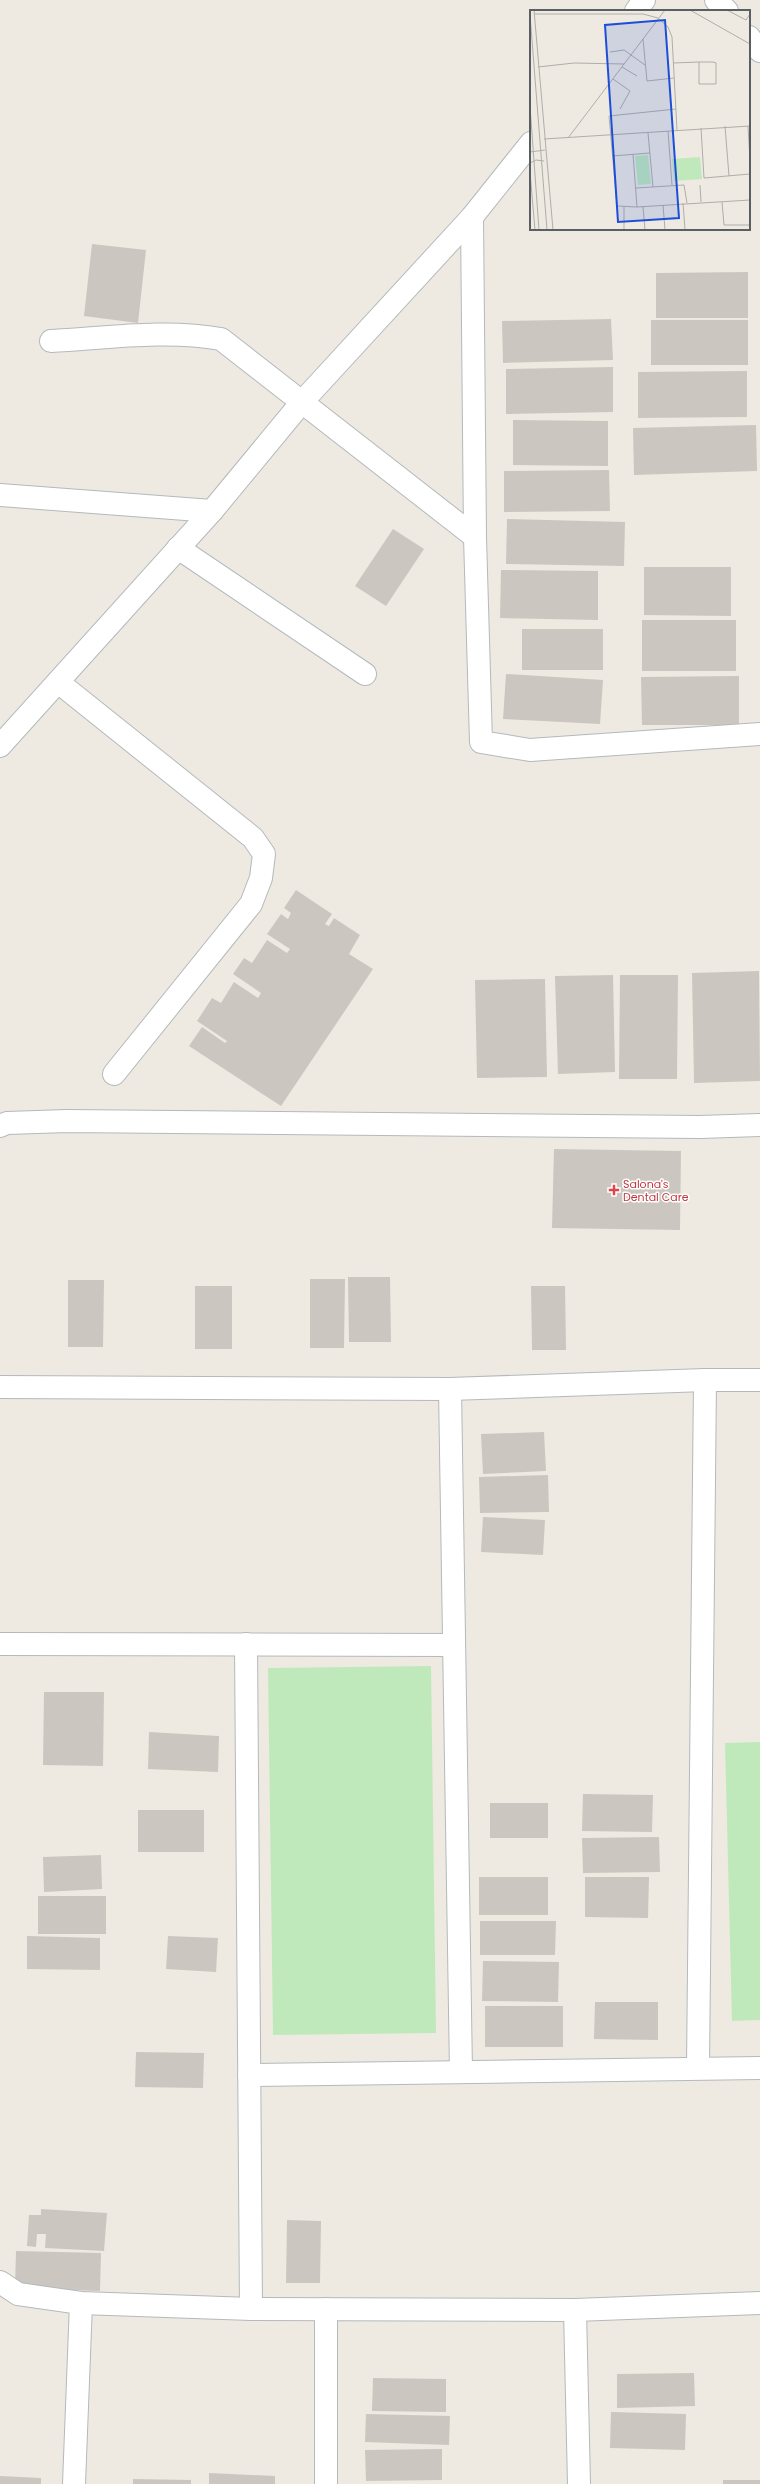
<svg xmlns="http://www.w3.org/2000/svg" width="760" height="2484" font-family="Poppins,sans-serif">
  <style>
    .green { fill: #c0e9bb }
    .building { fill: #cbc7c0 }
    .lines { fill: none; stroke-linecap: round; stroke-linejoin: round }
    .minor-casing { stroke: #b4b9bd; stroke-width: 24 }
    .minor { stroke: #fff; stroke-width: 22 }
    .health-dot { fill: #e0444e; stroke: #fff; stroke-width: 1.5 }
    .labels { text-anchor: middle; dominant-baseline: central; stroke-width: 3; stroke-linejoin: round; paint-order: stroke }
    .health-label { font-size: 11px; fill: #be3a42; stroke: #fff; text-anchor: start }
    .inset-road { fill: none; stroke: #afaeab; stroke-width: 1 }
    .view { fill: #1d4ed8; fill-opacity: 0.15; stroke: #1d4ed8; stroke-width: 2 }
    .inset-edge { fill: none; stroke: #5a5f64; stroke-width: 2 }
  </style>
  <rect width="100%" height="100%" fill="#eeeae1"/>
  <!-- green -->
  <g class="green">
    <polygon points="431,1666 436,2033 273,2035 268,1668"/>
    <polygon points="760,1742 760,2020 732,2021 725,1743"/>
  </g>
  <!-- building -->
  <g class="building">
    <polygon points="92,244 146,250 138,323 84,316"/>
    <polygon points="748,272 748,318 656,318 656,273"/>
    <polygon points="611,319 613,360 503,363 502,321"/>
    <rect x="651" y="320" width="97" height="45"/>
    <polygon points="613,367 613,412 506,414 506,369"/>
    <polygon points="747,371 747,417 638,418 638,372"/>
    <polygon points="513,420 608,421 608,466 513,465"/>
    <polygon points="756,425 757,471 634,475 633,428"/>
    <polygon points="609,470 610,511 504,512 504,471"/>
    <polygon points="507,519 625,522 624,566 506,564"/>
    <polygon points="393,529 424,549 386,606 355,586"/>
    <polygon points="644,567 731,567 731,616 644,615"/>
    <polygon points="501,570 598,571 598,620 500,618"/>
    <rect x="642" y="620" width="94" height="51"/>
    <rect x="522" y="629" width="81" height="41"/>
    <polygon points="506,674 603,680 600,724 503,719"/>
    <polygon points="739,676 739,725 642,725 641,677"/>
    <polygon points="296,890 332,914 325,924 329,926 334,918 360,935 349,954 373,969 281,1106 189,1046 202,1027 225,1043 227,1041 197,1021 212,998 221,1003 234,982 258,998 261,993 233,974 244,958 252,963 267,940 287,953 290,949 267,934 281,914 288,919 291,913 284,908"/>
    <polygon points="759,971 760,1081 694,1083 692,973"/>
    <polygon points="613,975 615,1072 558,1074 555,976"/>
    <polygon points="620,975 678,975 677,1079 619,1079"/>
    <polygon points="545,979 547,1077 477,1078 475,980"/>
    <polygon points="554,1149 681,1151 680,1230 552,1228"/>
    <polygon points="348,1277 390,1277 391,1342 349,1342"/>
    <polygon points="310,1279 345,1279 344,1348 310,1348"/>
    <polygon points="68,1280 104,1280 103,1347 68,1347"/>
    <rect x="195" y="1286" width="37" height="63"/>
    <polygon points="531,1286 565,1286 566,1350 532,1350"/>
    <polygon points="544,1432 546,1471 483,1474 481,1434"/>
    <polygon points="548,1475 549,1512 480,1513 479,1477"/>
    <polygon points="483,1517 545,1520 543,1555 481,1552"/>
    <polygon points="44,1692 104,1692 103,1766 43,1765"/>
    <polygon points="149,1732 219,1736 218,1772 148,1769"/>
    <polygon points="583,1794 653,1795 652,1832 582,1831"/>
    <rect x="490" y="1803" width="58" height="35"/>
    <rect x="138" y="1810" width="66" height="42"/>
    <polygon points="659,1837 660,1872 583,1873 582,1838"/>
    <polygon points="101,1855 102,1889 44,1892 43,1857"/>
    <rect x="479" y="1877" width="69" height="38"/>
    <polygon points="585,1877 649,1877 648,1918 585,1917"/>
    <rect x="38" y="1896" width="68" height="38"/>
    <polygon points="480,1921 556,1921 555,1955 480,1955"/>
    <polygon points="27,1936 100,1938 100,1970 27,1969"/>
    <polygon points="168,1936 218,1938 216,1972 166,1969"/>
    <polygon points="483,1961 559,1962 558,2002 482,2001"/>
    <polygon points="595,2002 658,2002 658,2040 594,2039"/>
    <rect x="485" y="2006" width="78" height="41"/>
    <polygon points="136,2052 204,2053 203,2088 135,2087"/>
    <polygon points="41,2209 107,2213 104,2251 45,2248 46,2234 37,2234 36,2247 27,2246 29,2215 41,2215"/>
    <polygon points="287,2220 321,2221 320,2283 286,2283"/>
    <polygon points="16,2251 101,2253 100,2291 15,2288"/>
    <polygon points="694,2373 695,2406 617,2408 617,2374"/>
    <polygon points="373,2378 446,2379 446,2412 372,2411"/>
    <polygon points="611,2412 686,2414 685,2450 610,2448"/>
    <polygon points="366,2414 450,2416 449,2445 365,2442"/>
    <polygon points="442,2449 442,2480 366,2481 365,2450"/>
    <polygon points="209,2473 275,2476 275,2484 209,2484"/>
    <polygon points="0,2476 41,2478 41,2484 0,2484"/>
    <polygon points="133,2479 191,2480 191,2484 133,2484"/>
    <rect x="723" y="2480" width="37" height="4"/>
  </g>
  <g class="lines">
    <defs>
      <g id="minor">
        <polyline points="716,0 727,11"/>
        <polyline points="636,11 644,0"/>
        <polyline points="749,37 760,51"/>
        <polyline points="472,217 475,537 481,742 530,750 760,734"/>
        <path d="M51,341C107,338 166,329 221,339L475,537"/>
        <polyline points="0,495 212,511"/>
        <polyline points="178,548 365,674"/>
        <polyline points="58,682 253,838 264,854 261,878 251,904 114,1074"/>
        <polyline points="0,746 212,511 302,402 472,217 531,143"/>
        <polyline points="0,1126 7,1123 67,1121 700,1127 760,1125"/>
        <polyline points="0,1387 450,1389 705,1380 760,1380"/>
        <polyline points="450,1389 461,2072"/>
        <polyline points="0,1644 454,1645"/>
        <polyline points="246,1644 251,2309"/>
        <polyline points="698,2067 705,1380"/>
        <polyline points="249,2075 760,2068"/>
        <polyline points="0,2282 18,2294 81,2303 251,2309 575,2310 760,2303"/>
        <polyline points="575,2310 579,2484"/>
        <polyline points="74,2484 81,2303"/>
        <polyline points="326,2484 326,2309"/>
      </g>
    </defs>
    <!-- minor casing -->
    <use href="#minor" class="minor-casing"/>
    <!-- minor -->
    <use href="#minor" class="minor"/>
  </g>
  <!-- markers -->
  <path class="health-dot" d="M612 1184h4v4h4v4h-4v4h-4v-4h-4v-4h4z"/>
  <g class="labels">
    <!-- health labels -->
    <g class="health-label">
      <text x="623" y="1184">Salona's<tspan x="623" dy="13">Dental Care</tspan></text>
    </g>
  </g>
  <!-- overview -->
  <g transform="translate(530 10)">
    <rect width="220" height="220" fill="#eeeae1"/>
    <path d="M118,145L121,174L108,175L105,146ZM170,147L172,169L144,171L142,149Z" fill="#c0e9bb"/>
    <path class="inset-road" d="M4,0L23,220M160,0L220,34M197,0L216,10L220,4M4,4H113L128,8L138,17L142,27L147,120M0,5L17,220M113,29L117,71L144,68M80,42L94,40L115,55M143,53L169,52H183L186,53V74H169V52M8,57L44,53L94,54M92,57L107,66M83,69L100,81L90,99M0,96L9,220M146,99L79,106L87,196L107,197L220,190M195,116L199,166M218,116L220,150M171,118L174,168L220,164M138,121L142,175M118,123L123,177M38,128L135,0M14,129L220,116M0,142L15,140M103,144L107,197M82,146L120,143M0,153L6,150L14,151M0,162L5,220M170,175L171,192M106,178L154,175L157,193M192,192L194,215H220M153,193L155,220M133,195L135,220M94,197V220M113,197L115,220"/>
    <path class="view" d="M135,10L149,208L88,212L75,15Z"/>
    <rect width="220" height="220" class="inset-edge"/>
  </g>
</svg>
